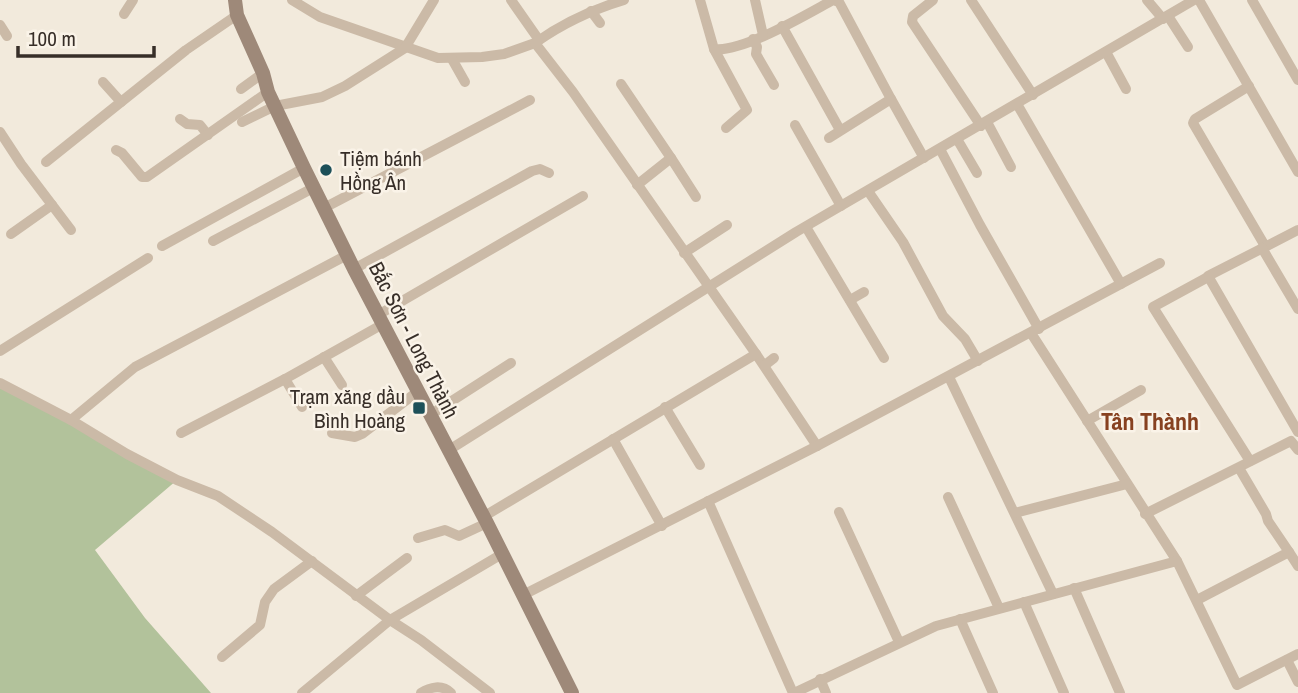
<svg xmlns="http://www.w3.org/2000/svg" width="1298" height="693" font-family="'Archivo Narrow',sans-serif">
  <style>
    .green { fill: #b2c29b }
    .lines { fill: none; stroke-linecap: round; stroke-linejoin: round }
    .street { stroke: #cbbaa7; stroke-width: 10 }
    .secondary { stroke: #9e8979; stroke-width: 14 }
    .poi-dot { fill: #1d5059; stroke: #faf3e8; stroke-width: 2.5 }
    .labels { text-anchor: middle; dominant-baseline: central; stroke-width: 5; stroke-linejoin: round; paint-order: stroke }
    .poi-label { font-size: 21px; fill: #372e28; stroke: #faf3e8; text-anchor: start }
    .street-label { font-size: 21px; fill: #372e28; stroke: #faf3e8 }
    .quarter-label { font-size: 24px; font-weight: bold; fill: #874120; stroke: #faf3e8 }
  </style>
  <rect width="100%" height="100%" fill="#f2eadc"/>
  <!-- green -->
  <polygon class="green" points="0,382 177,480 95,550 145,618 211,693 0,693"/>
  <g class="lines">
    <!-- street -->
    <g class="street">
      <polyline points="292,0 320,17 438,58 482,57 504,54 535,43"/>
      <polyline points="511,0 539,40"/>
      <path d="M700,0L714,49C742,53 807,14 833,0L839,2L891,99L829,138"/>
      <polyline points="755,0 763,35"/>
      <polyline points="933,0 913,16 912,22 981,126"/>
      <polyline points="971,0 1033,95"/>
      <polyline points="1147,0 1163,19"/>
      <polyline points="1199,0 1298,172"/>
      <polyline points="1252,0 1298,80"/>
      <polyline points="591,11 600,23"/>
      <polyline points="124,14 133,0"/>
      <polyline points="1168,16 1188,47"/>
      <polyline points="0,25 7,36"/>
      <polyline points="782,26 840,130"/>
      <polyline points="753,39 757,47 756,54 774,85"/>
      <polyline points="714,49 747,110 726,128"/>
      <polyline points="1106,52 1126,89"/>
      <polyline points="452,59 465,82"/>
      <polyline points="103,82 121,102"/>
      <polyline points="621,84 671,158 637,185"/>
      <polyline points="1249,86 1195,119 1193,123 1265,246"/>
      <polyline points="241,89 263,73"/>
      <polyline points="891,99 924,158"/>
      <polyline points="1017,104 1121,284"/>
      <polyline points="180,119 187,124 200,125 208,135"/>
      <polyline points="242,122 275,106 322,97 345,86 405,48 434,0"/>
      <polyline points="987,122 1011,167"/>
      <polyline points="795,125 841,206"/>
      <polyline points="0,132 21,164 71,230"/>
      <polyline points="957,139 977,173"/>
      <polyline points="940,149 980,225 1039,329"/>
      <polyline points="116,150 122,153 142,177 147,177 268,92"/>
      <polyline points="671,158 696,197"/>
      <polyline points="46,162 186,50 237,15"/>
      <polyline points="868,191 903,242 943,316 965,339 978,361"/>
      <polyline points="324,208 530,100"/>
      <polyline points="806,227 884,358"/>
      <polyline points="1298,230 1208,276 1298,432"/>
      <polyline points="11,234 52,205"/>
      <polyline points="213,241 313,188"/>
      <polyline points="162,246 304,168"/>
      <polyline points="1262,248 1298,309"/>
      <polyline points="684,253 727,225"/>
      <polyline points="354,269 532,171 540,169 549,173"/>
      <polyline points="1208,277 1153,307 1250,461"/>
      <polyline points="850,300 864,292"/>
      <polyline points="378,315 583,196"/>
      <polyline points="1031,333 1177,561"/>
      <polyline points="0,351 148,258"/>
      <polyline points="756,354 817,446"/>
      <polyline points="324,357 342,385"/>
      <polyline points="765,365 774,358"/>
      <polyline points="949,377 1053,594"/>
      <polyline points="285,379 302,407"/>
      <polyline points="0,383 71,420 127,454 177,480 218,496 272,532 390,620 421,640 490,693"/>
      <polyline points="665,407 700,465"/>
      <polyline points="430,415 511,363"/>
      <polyline points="71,420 135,367 347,255"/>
      <polyline points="1087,421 1141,390"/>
      <polyline points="181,433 285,379 383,324"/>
      <polyline points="332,433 355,437 362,434 417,392"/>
      <polyline points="613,439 662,526"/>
      <polyline points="449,450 796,232 1194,0"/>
      <polyline points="948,497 999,608"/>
      <polyline points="708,501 793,693"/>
      <polyline points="839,512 899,642"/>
      <polyline points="1015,513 1127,484"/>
      <polyline points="1145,514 1291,441 1298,450"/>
      <path d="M483,517L756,354L573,92L535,43C563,23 591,10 624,0"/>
      <polyline points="418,538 445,530 459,536 487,523"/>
      <polyline points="1289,552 1298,566"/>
      <polyline points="1074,588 1120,693"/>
      <polyline points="523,595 817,446 1160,263"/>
      <polyline points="356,596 407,558"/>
      <polyline points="1197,600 1289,552 1268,521 1266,514 1239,468"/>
      <polyline points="1024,602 1064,693"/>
      <polyline points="960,619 993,693"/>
      <polyline points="222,657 260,625 265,602 274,589 312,561"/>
      <polyline points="1287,660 1298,682"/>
      <polyline points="820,679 826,693"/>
      <polyline points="302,693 390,620 502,554"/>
      <path d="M421,693C430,687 442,684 451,693"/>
      <polyline points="794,693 936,626 1177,561 1237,685 1298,654"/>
    </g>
    <!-- secondary -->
    <polyline class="secondary" points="235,0 237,15 263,73 268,92 304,168 354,269 487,523 572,693"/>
  </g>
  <!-- markers -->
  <g class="poi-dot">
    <circle cx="326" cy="170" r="7"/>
    <rect x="412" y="401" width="14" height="14" rx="3.5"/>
  </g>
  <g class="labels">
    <!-- poi labels -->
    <g class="poi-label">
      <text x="340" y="158">Tiệm bánh<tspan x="340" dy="24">Hồng Ân</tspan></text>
      <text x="405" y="396" text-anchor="end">Trạm xăng dầu<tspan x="405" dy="24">Bình Hoàng</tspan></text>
    </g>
    <!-- street labels -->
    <g class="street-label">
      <text transform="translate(414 340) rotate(63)">Bắc Sơn - Long Thành</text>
    </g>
    <!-- quarter labels -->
    <g class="quarter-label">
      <text x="1150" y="421">Tân Thành</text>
    </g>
  </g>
  <!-- scale -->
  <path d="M18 46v10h136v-10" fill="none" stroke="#372e28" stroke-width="3.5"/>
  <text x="28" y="46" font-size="21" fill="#372e28" stroke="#faf3e8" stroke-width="5" paint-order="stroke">100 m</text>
</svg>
